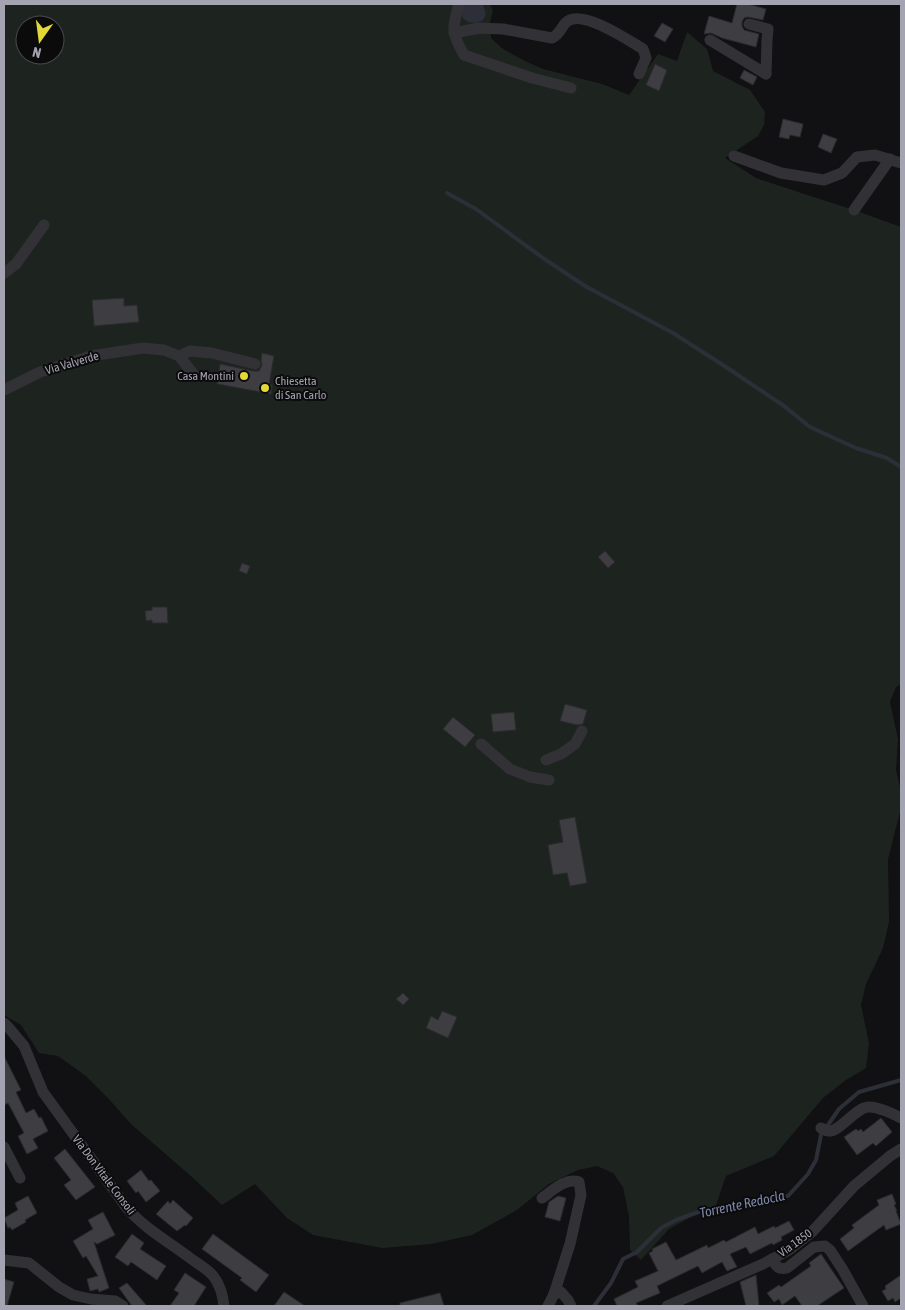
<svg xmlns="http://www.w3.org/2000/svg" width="905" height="1310" font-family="'Asap Condensed',sans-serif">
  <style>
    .green { fill: #1d2420; fill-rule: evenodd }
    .water { fill: #2c2f38 }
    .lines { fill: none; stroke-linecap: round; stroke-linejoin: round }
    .stream { stroke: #2c2f38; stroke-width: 4 }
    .building { fill: #3d3d42; stroke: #2b2a2d }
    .minor { stroke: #323236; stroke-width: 11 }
    .poi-dot { fill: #e2d938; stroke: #0c0b0c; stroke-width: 2 }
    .labels { text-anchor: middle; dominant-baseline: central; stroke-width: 4; stroke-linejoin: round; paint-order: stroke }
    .street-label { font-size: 12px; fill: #a3a3b1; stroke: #0c0b0c }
    .poi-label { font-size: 12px; fill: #a3a3b1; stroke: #0c0b0c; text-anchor: end }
    .water-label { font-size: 14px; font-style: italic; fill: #7c87aa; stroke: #0c0b0c }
  </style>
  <rect width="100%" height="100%" fill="#111012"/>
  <!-- green -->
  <path class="green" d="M4,4H490L493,11L490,22L491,38L503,49L527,62L543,69L602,84L629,95L658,54L677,61L687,32L707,49L713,71L750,90L765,112L764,125L758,136L725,158L756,178L807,195L854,210L901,227V684L896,687L890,702L898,739L896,770L901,792V808L888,859L889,922L883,948L866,984L861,1005L869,1043L866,1068L846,1080L823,1098L774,1156L726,1176L715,1208L696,1214L669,1229L641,1260L630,1250L629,1216L623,1187L613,1173L597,1166L578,1170L549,1184L517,1210L472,1235L431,1244L382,1248L313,1235L287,1218L255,1184L222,1205L193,1178L131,1124L107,1097L86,1076L58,1056L39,1053L21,1025L4,1015ZM25,25H55V55H25Z"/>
  <!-- water -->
  <path class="water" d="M465,4H482C499,30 448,28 465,4Z"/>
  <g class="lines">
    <!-- stream -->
    <g class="stream">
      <polyline points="447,193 476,209 543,258 585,286 673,333 729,369 784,406 810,427 856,448 887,458 901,467"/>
      <polyline points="594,1306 611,1283 623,1259 637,1252 661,1228 676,1220 707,1209 788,1196 808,1174 816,1160 821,1135 839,1109 859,1092 901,1080"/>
    </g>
  </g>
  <!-- building -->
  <g class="building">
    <polygon points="737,4 748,4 766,9 763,20 748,17 744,18 742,22 742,26 744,30 759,34 756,47 722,38 711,33 704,34 709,16 732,23"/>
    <polygon points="662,23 673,29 665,42 654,36"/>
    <polygon points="655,64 667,70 659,91 646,85"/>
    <polygon points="744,70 757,77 753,85 740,78"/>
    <polygon points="783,119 803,124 800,137 790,135 789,139 779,137"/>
    <polygon points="823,134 837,139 831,153 818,147"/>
    <polygon points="124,298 124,306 137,305 139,322 94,326 92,300"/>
    <polygon points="262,353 274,356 269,385 272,385 271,394 217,384 220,364 253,371 259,371 262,365 261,360"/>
    <polygon points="605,551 615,562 608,568 598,557"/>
    <polygon points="242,563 250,566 247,574 239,571"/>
    <polygon points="152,607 167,607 168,623 152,623 152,620 146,621 145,611 152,610"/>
    <polygon points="565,704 587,710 583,724 577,725 560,721"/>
    <polygon points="514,712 516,730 493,732 491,714"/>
    <polygon points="453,717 475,735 465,747 443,729"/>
    <polygon points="575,817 587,883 570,886 567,873 553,875 548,845 563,842 559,820"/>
    <polygon points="403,993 409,999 403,1005 396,999"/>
    <polygon points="442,1011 457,1017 448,1038 426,1028 431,1016 438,1020"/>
    <polygon points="4,1056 21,1090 16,1092 26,1113 34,1109 39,1118 41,1117 48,1131 33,1139 38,1148 27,1154 18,1136 24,1133 8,1103 4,1105"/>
    <polygon points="881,1118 892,1132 876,1146 873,1143 857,1155 844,1137 856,1129 858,1131 861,1129 863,1132"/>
    <polygon points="65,1149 95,1187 76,1200 64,1185 71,1180 54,1158"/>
    <polygon points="141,1170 149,1181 151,1180 160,1191 146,1202 138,1191 136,1193 127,1181"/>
    <polygon points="892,1194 896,1204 894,1205 897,1211 896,1211 901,1224 886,1230 884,1225 848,1251 840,1239 854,1228 852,1225 879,1205 877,1200"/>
    <polygon points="28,1196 37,1213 25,1220 26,1222 12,1230 10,1227 8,1228 4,1218 18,1210 15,1203"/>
    <polygon points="558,1196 566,1198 560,1221 545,1217 549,1202"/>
    <polygon points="173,1200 193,1218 186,1226 185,1225 177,1231 156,1214 168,1201 170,1204"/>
    <polygon points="103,1212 115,1235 97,1244 94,1242 109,1288 99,1292 98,1289 90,1291 87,1279 98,1276 86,1256 83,1258 73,1241 93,1229 88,1220"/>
    <polygon points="789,1221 794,1230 781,1237 782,1240 773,1245 772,1243 750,1254 746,1247 730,1254 737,1267 734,1268 727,1271 722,1262 702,1273 698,1266 657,1286 660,1293 636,1303 638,1306 617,1306 614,1299 638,1287 635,1281 658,1271 649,1253 653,1251 652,1249 666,1242 676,1260 707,1245 708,1248 724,1240 726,1242 755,1227 758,1234 774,1226 775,1228"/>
    <polygon points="132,1234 144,1243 140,1249 166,1266 157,1280 131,1262 128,1266 115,1257"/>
    <polygon points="213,1234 269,1275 256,1292 240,1280 242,1278 202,1249"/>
    <polygon points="821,1254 844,1288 817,1306 802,1306 795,1296 782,1305 779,1299 774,1302 767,1293 779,1285 781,1287 811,1266 809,1263"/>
    <polygon points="185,1273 206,1287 194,1306 170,1306 179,1293 174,1290"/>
    <polygon points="756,1275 759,1306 746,1306 740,1282"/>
    <polygon points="901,1275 901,1298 895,1302 893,1298 888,1301 882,1291 886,1289 885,1286"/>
    <polygon points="4,1279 14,1282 7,1306 4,1306"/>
    <polygon points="127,1283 147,1306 132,1306 119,1288"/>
    <polygon points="284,1292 305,1306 274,1306"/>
    <polygon points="440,1293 444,1306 400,1306 400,1303"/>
  </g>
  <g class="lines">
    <!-- minor -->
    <g class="minor">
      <path d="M459,4C452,29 451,32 464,55L532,78L571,88"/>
      <polyline points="749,24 768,29 767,40 766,74"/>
      <path d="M454,33L479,28L503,29L552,38C562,33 561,25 568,21C584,10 628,40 643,49L646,58L639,74"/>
      <polyline points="710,40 766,74"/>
      <polyline points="734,156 781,173 824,180 842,173 857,157 875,155 901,163"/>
      <polyline points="854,210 890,159"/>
      <polyline points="4,273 16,264 44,225"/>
      <polyline points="179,356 190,351 212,353 255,364"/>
      <polyline points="4,390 40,372 91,356 143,348 164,350 179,356 195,376"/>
      <polyline points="481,744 510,769 530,777 549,780"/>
      <polyline points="546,760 561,754 575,744 582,731"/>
      <path d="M4,1023L9,1028L24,1046L43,1092L127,1208C144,1228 169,1242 190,1258C198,1264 208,1269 214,1277C220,1285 223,1297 224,1306"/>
      <path d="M821,1128C823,1129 827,1131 828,1131C839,1133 855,1108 868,1107C876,1106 894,1114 901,1118"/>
      <polyline points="4,1147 20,1178"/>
      <path d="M542,1198C552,1191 566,1177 579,1182L581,1195L570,1244L554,1294"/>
      <path d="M772,1259C776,1266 778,1270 787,1268L814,1247L825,1246L830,1250L843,1270L863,1306"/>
      <polyline points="4,1260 29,1263 59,1287 73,1295 91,1299 115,1301 123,1306"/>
      <polyline points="548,1306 554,1294 561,1292 568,1300 571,1306"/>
      <polyline points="667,1306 763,1264 789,1250 812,1232 854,1186 890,1156 901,1149"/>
    </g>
  </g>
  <!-- markers -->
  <g class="poi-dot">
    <circle cx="244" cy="376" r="5"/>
    <circle cx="265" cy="388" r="5"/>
  </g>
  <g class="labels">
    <!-- street labels -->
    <g class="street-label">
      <text transform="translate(72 363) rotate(-16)">Via Valverde</text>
      <text transform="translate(104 1175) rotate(53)">Via Don Vitale Consoli</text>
      <text transform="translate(795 1243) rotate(-36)">Via 1850</text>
    </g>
    <!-- poi labels -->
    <g class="poi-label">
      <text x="234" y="376">Casa Montini</text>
      <text x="275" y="381" text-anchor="start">Chiesetta<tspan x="275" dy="14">di San Carlo</tspan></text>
    </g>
    <!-- water labels -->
    <g class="water-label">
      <text transform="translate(742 1204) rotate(-12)">Torrente Redocla</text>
    </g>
  </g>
  <!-- border -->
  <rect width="905" height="1310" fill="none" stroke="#a3a3b1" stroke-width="10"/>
  <!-- north arrow -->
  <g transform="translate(40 40) rotate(194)"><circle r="24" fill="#0c0b0c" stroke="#48484e"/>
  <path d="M0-4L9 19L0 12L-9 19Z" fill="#e2d938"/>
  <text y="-8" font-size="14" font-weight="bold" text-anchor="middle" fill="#a3a3b1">N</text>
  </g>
</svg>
